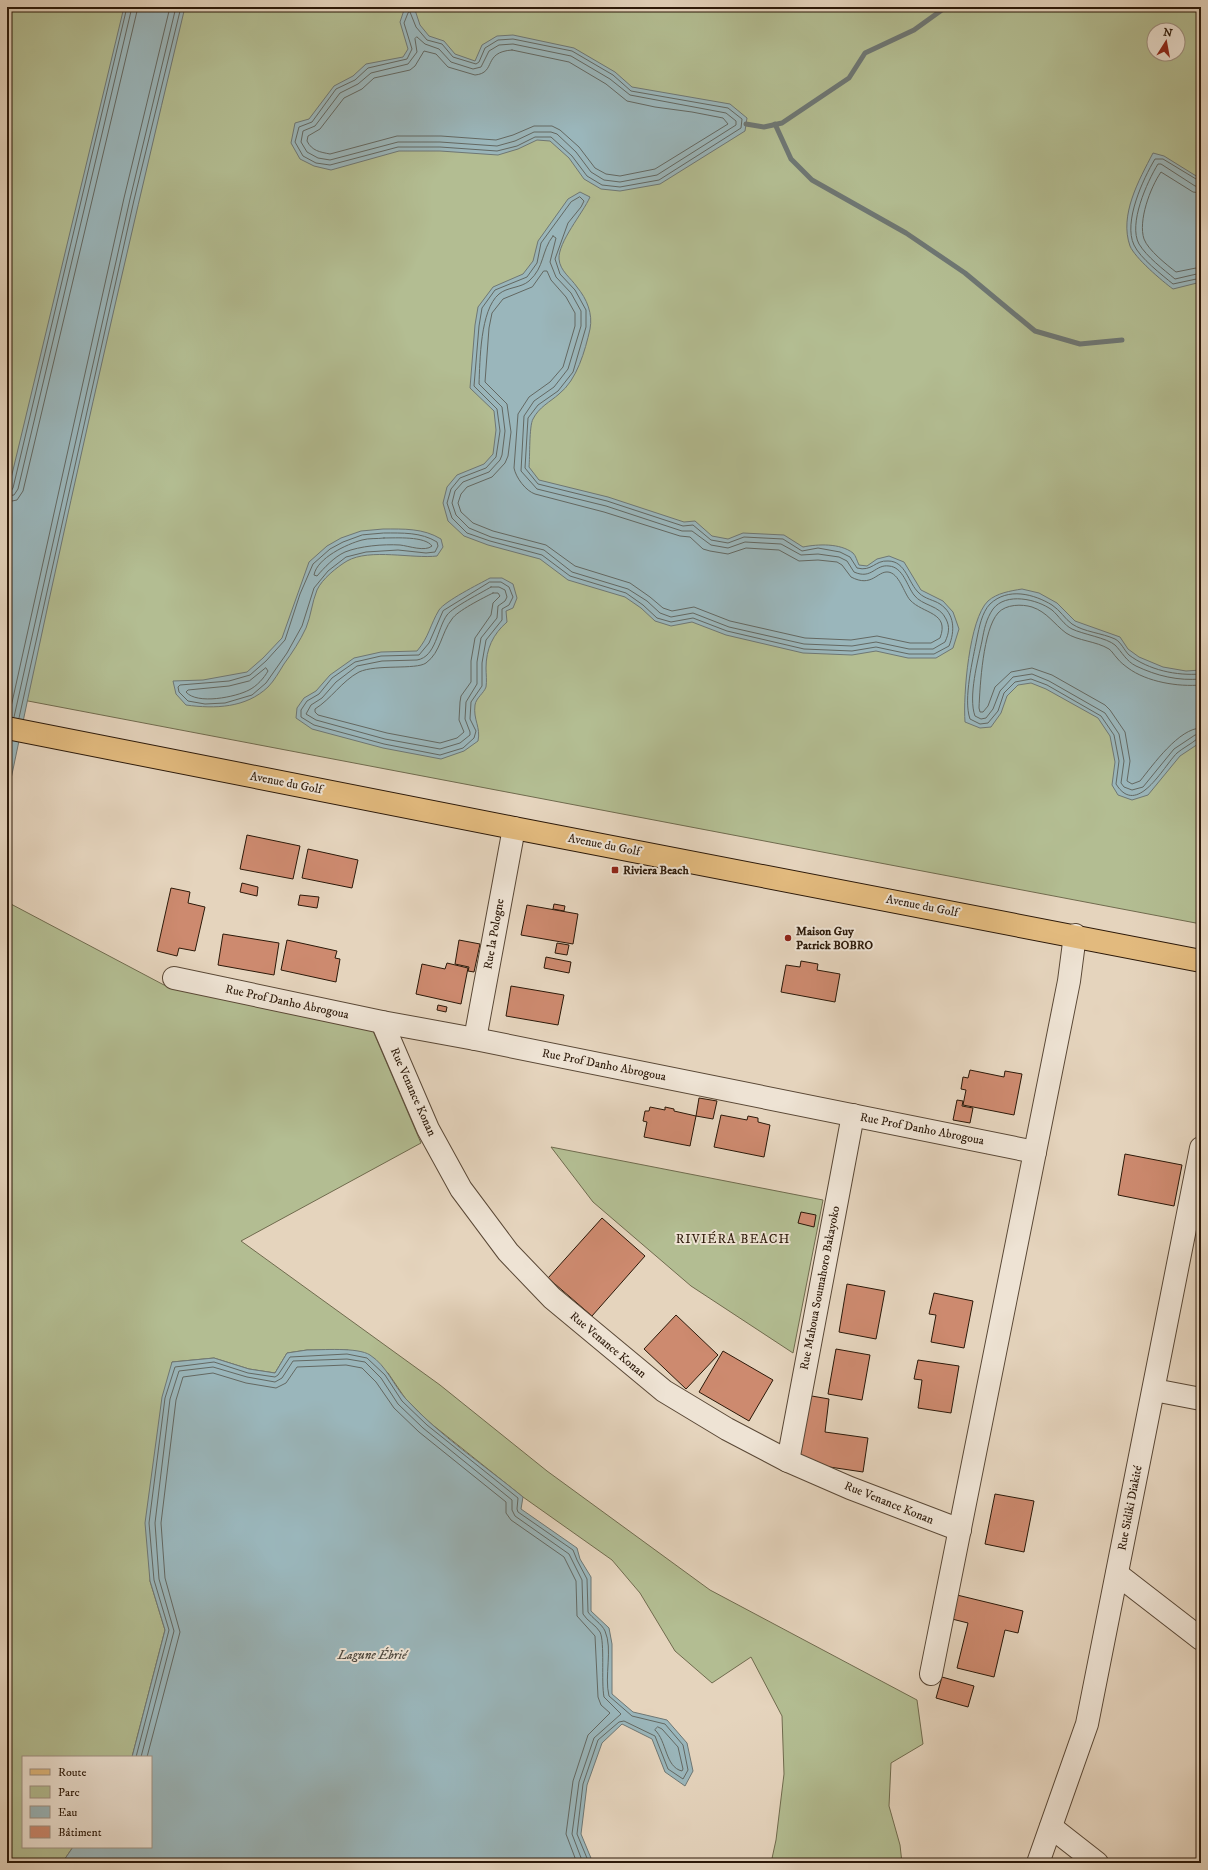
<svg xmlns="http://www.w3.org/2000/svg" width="1208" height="1870" font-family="'IM FELL DW Pica',serif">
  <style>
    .green { fill: #b3bd92; stroke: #706b4e; fill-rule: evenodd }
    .water { fill: #9ab6bb; stroke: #6e7774 }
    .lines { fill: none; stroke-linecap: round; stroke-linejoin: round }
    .shore { stroke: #636862; stroke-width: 1 }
    .stream { stroke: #6e7774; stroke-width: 5 }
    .building { fill: #cd8a6f; stroke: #2c1909 }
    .minor-casing { stroke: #5a4836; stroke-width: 24 }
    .major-casing { stroke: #2c1909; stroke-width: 24 }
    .minor { stroke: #eee3d4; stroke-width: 22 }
    .major { stroke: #e2ba7e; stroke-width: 22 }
    .poi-dot { fill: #8f2418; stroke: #eee3d4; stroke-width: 1.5 }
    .labels { text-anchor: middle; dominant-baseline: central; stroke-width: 4; stroke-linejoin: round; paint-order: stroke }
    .street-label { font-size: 12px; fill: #2c1909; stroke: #eee3d4 }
    .poi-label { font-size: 12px; font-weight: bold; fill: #2c1909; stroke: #eee3d4; text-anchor: start }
    .neighbourhood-label { font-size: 13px; letter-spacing: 1px; fill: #2c1909; stroke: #eee3d4 }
    .water-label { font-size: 13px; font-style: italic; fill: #4d483e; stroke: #eee3d4 }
  </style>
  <rect width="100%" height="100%" fill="#e5d4bd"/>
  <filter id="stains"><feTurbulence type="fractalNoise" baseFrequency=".005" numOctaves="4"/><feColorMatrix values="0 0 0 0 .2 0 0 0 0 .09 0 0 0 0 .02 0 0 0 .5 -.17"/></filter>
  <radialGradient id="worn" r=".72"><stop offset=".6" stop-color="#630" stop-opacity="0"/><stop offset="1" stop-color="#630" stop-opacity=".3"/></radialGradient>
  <!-- green -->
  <g class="green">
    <path d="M7,7H1201V924L7,697ZM1154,30H1178V54H1154Z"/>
    <polygon points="9,903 164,985 373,1031 421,1143 241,1241 440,1385 547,1471 710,1590 917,1700 923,1744 891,1763 889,1806 900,1845 902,1863 771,1863 776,1840 784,1774 782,1716 751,1657 712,1683 675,1651 640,1593 612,1560 523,1497 429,1422 405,1398 388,1373 348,1350 307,1350 287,1353 275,1373 249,1369 214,1358 172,1362 150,1581 165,1630 132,1757 23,1757 23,1847 73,1847 62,1863 7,1863 7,907"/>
    <polygon points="551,1147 823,1200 793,1353 691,1286 593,1202"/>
  </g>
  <!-- water -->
  <g class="water">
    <path d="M124,7H185C122,270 62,533 7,798V495Z"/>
    <polygon points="405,7 414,7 420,25 429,36 444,41 455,54 475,61 482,45 497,36 513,35 574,48 615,72 632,87 730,104 747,118 745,131 660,184 620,191 601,189 584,179 569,158 550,141 537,140 518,149 498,155 440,151 399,151 331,170 314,166 300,159 291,143 295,123 309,119 334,86 353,76 366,64 403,57 408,49 400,22"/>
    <path d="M1153,153L1164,156L1201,179V282L1173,289C1162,281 1135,258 1130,246C1119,215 1139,180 1153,153Z"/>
    <path d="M580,192L590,197C583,213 558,242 559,259C560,271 571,278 577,287C587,299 593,314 590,329C585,351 577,380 559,394C550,402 539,407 533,419C529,426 530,457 529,467L539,480L608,497L684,522L695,521L712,536L728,539L743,533L784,535L803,547C818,544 840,543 853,553C856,556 857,561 859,565L867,566L877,559L889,556L904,562L921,590L943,601L953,612L959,629L953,648L936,658H908L876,651L852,655L803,653L726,635L692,622L671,626L655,621L641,608L625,597L568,580L540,559L488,545L464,536L448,521L443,503L447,487L457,475L484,464L493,454L496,430L494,411L470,388L475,325L478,307L493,287L523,274L533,261L538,241L568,199Z"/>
    <path d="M383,529C404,529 423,528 441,539L443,547L437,556C413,559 370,548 347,561C337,567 322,579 317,590C312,602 311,616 306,628C300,641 292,653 284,664C279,672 274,681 268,687C246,708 215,709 186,705L176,694L173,681L203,680L247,672L263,658L282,638L309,562L327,546L341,538L361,531Z"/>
    <path d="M490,578H502L513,584L517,598L513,608L506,611L507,622C493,634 486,649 486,668C486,674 487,681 486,687C484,693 476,698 475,705C473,720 481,727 478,741L464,751L441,759L383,748L312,729L296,718L297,708L304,698L316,691L330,675L354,658L381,652L417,651C429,637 430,625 439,610C445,601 479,584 490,578Z"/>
    <path d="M1022,589L1039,593L1057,603L1075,621L1120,637L1128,649L1139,657L1163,667L1186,671L1201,670V742L1180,756L1148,795L1132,800L1118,795L1112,785L1115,762L1110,736L1098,718L1046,689L1031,683L1018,685L1007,696L1001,713L991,727L980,728L965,722C963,696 969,619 988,601C997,593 1010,591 1022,589Z"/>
    <path d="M307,1350C321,1350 358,1347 370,1355C387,1366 393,1385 406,1399C440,1436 484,1465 523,1497L521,1509L577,1548L580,1559L591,1577V1611L609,1628L612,1644V1694L633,1712L667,1720L687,1743L693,1771L685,1786L665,1772L652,1739L622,1724L602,1743L587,1785L581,1834L593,1863H62L73,1847H151V1757H132L165,1630L150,1581L145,1523L162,1397L172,1362L214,1358L249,1369L275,1373L287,1353Z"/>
  </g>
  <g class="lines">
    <!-- shore -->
    <g class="shore">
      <polygon points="410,12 416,27 427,40 442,44 453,57 476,64 479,62 485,48 498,40 513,39 572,51 613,75 631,91 728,108 742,119 741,128 659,180 620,187 602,185 587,176 572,156 551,137 535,137 517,146 497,151 440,147 398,147 330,165 316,163 303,156 295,142 299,127 312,122 336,89 355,80 368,68 407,59 412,49 404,23 408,13"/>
      <polygon points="417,37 425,44 439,49 451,62 473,69 481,67 489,51 499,45 513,44 571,56 610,79 630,95 726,113 736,121 736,125 657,175 620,182 604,180 591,172 576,152 557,134 551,132 534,132 515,141 497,146 440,142 398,142 330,160 318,158 307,152 301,142 303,131 315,126 340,93 358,84 371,73 408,64 417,52 415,39"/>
      <path d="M512,50L569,62L606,84L627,101L655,107L692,112L723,118L728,124L655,169L620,176L606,174L595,168L579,147L560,130L552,126H534L513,135L496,140L441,136H397L330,154C320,152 312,151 307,141L308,136L320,129L344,98L362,89L374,78L410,70L415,66L424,51L436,54L448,67L475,75C497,73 482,52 512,50Z"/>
      <path d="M1201,182L1163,159H1155C1143,179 1123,222 1134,245C1140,258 1162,275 1173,284L1201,278"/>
      <path d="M1201,187L1195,186L1161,164H1158C1147,182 1128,224 1139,244C1147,257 1163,269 1175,279L1201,273"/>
      <path d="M1201,193L1193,192L1161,172C1150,188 1138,221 1144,239C1148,250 1167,265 1176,272L1201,267"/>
      <path d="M580,197L584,201L581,207L568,223L555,259L560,274L575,290L586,310V327L573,372L558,391L538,405L528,418L525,468L538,484L607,501L683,526L693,525L711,540L728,543L744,537L783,539L802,551L818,548L840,552L850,557L857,568C872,572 875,560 888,561C906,561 908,583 919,593C925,599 934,600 940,604C955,614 955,631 949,646L934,654H909L876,647L852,651L804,649L727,631L693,618L671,622L657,618L643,605L626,593L570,576L542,555L490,541L467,533L452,518L447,503L451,489L460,478L486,468L496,457L500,431L497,409L474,386L479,326L482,308L495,290L527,277L537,263L541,243L571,202Z"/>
      <path d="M553,236L556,238L550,262L556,277L571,293L581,311V326L568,369L554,387L534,401L524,416L521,471L537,489L606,506L682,531H692L711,545L728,548L745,542L781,544L801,555L818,554L839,557L847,561L854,572C872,580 875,564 889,566C903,567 907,586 914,595C922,606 940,605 946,619C950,627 949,633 945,642L933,649H909L876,642L852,646L804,644L729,627L693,613L671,617L660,613L647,601L628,589L572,572L544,550L491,537L469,528L456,515L452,503L455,491L463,482L489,472L500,460L502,455L505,431L502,407L479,384C480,361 480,310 499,294C507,287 521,288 529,281C545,267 541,251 553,236Z"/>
      <path d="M544,271H547L551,280L566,297L575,313V326L563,367L550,382L529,397L518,414L514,468C516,478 526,491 535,494L604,512L680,536L690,537L703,549L710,551L728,554L746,548L779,550L799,561L818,560L837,562L842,565L851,577C872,588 877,571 888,572C899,573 904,593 910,600C923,614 950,612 940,638L931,643H910L877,636L851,640L805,638L730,621L694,607L672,611L663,608L650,597L630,583L575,566L546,545L493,531L473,523L461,512L458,503L461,494L467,487L492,477L505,463L508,456L511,432L507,404L485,382L489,328L492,313L503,299L532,287Z"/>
      <polyline points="7,491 11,491 13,488 127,7"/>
      <polyline points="7,496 14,495 18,489 132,7"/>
      <polyline points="7,502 17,500 23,491 138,7"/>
      <path d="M384,533C402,533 421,532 437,542L438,546L435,552L426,553L398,550L366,552L346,557L328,571L314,588L302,626L287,653L266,683L252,695L225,703L205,704L188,701L179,692L178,687L180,685L229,681L250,675L266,661L285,640L300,594L313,564L330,549L343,542L362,535Z"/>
      <path d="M384,538C396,538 425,536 432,546C425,552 409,546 400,545C383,544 360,546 345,552C334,557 324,568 317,576L314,575C317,558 347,544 362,540C369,538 377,539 384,538Z"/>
      <polygon points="490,582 501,582 509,587 513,597 509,605 502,609 502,620 486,640 482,663 482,686 471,702 470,719 476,731 474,738 463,748 440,755 384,744 314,725 301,717 301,710 307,701 319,694 332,678 355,662 381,656 419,655 429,643 443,611"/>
      <path d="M491,587H499L505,590L507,597L505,601L498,606L497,618L481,638L477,662V684L466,702L465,719L470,732V735L460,743L440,749L385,739L316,720L306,714L311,705L322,698L336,682L357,666L382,661L417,660C436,657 437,629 447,615C453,607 481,593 491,587Z"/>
      <path d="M493,593H498L500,596L493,603L491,615L475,638L471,661V682L461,696L460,702L459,720L464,732L457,738L440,743L387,733L318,715L315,712V709C331,699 342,681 359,672C376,664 416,670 426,663C441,652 441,633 452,619C457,611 483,598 493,593Z"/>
      <path d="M266,668L268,671C264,678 257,686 249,690C236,697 197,705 186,692L188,690L229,686L249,681Z"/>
      <path d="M1201,674C1176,676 1149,670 1129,655C1124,650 1121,642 1115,639C1102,633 1084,632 1072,624C1065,619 1060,610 1052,605C1034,594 1008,587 990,604C982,612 979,628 977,638C973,659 963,699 970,719L980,724L988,723L998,711L1004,693L1015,682L1031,679L1047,685L1101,716L1114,735L1119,761L1116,784C1137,818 1163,767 1177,753C1183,748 1191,744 1197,739H1201"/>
      <path d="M1201,679C1178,681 1157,676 1136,666C1126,661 1122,652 1115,645C1107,638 1082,634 1072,629C1064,625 1059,616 1052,610C1037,599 1006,592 993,609C986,619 984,630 982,641C978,660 968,697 975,716L981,719L986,718L993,709L1000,691L1013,677L1032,674L1049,681L1105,713L1119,734L1124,761L1121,783L1124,787L1132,790L1143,787L1174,749L1195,735L1201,734"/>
      <path d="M1201,685C1178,687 1147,682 1128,668C1124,665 1120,662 1117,658C1114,655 1112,651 1109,649C1096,641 1078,641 1066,633C1054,624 1047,612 1032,607C1022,604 1006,604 998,613C983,630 980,685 979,708L980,712H983L988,706L995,687L1011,672L1032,668L1052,675L1105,705L1110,710L1125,732L1130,761L1127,781L1132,784L1140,781C1153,765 1179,728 1201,728"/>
      <polyline points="9,716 124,198 170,7"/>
      <polyline points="14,717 130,199 176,7"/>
      <polyline points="19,718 134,200 181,7"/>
      <path d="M658,1727L662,1729L678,1747L683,1769L682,1771C665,1767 667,1741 655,1730Z"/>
      <path d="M136,1757L169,1630L154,1580L149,1523L165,1398L175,1367L214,1362L248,1373L275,1377L278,1375L290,1357L347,1354L367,1358L385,1375L402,1401L427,1425L518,1498L517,1509L518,1512L573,1550L577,1560L587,1579L588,1612C592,1618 602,1624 605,1631C613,1649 604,1676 609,1696L632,1716L665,1724L683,1745L688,1770L683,1779L668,1769L655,1736L624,1721L619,1722L598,1740L583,1784L577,1834L589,1863"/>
      <path d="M141,1757L174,1631L159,1579L155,1523L170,1399L179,1371L213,1367L247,1377L275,1382L282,1378L293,1361L347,1359L365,1362L381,1378L398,1404L423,1428L512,1500V1510L515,1516L569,1554L582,1580L583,1614C587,1621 596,1625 600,1632C605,1642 601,1682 604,1697L621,1714L594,1738L579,1782L572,1834L583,1863"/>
      <polyline points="147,1757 180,1632 165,1578 161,1523 176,1400 183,1377 213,1373 246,1383 276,1388 286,1383 297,1367 346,1365 362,1368 376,1382 394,1408 419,1432 506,1502 506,1513 511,1520 564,1557 576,1581 577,1616 595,1636 598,1697 601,1705 610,1713 588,1735 573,1781 566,1834 577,1863"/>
    </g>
    <!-- stream -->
    <g class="stream">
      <polyline points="746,124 764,127 782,123 849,78 865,53 914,30 946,7"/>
      <polyline points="775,124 791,159 812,180 906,233 965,273 1035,331 1080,344 1122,340"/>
    </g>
  </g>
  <!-- building -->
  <g class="building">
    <polygon points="247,835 300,846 293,879 240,869"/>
    <polygon points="308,849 358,860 352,888 302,878"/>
    <polygon points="242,883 258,887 257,896 240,892"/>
    <polygon points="171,888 190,892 188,903 205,907 195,951 179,948 177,956 157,951"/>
    <polygon points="300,895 319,897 317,908 298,905"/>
    <polygon points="554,904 565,906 564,911 553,909"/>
    <polygon points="527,905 578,914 573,944 521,935"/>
    <polygon points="223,934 279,943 274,975 218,965"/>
    <polygon points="287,940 337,951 335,958 340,959 336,982 281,970"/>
    <polygon points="459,940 480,944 474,972 468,971 469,967 455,964"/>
    <polygon points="557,943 569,945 567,955 555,953"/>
    <polygon points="546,957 571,962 569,973 544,968"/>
    <polygon points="801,961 818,964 817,970 840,974 835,1002 781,992 786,965 800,967"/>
    <polygon points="447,963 468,968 461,1004 416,994 422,964 445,969"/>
    <polygon points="511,986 564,995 558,1025 506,1016"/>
    <polygon points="438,1005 447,1007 446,1012 437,1010"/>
    <polygon points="970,1070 1004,1077 1005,1071 1022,1074 1014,1115 963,1105 966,1090 961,1089 963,1077 968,1078"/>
    <polygon points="699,1098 717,1101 713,1119 696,1116"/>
    <polygon points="957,1100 963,1101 962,1106 973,1108 970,1123 953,1120"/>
    <polygon points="650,1107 665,1110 665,1107 674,1109 674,1111 696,1116 690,1146 644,1137 647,1122 643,1121 645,1111 649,1111"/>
    <polygon points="721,1115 747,1120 748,1116 758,1118 758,1122 770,1125 764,1157 714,1147"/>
    <polygon points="1125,1154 1182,1165 1174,1206 1118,1195"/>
    <polygon points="801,1212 816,1215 814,1227 798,1223"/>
    <polygon points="602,1218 645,1256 592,1316 548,1278"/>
    <polygon points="847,1284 885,1291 876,1339 839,1332"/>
    <polygon points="934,1293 973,1301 964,1348 931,1342 936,1315 929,1314"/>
    <polygon points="676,1315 718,1355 686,1389 644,1349"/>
    <polygon points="836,1349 870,1355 862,1400 828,1394"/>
    <polygon points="723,1351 773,1380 749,1421 699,1392"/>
    <polygon points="918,1360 959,1366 951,1413 918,1408 922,1380 914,1379"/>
    <polygon points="806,1395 829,1399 825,1432 868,1438 863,1472 796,1462"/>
    <polygon points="995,1494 1034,1501 1024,1552 985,1544"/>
    <polygon points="957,1595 1023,1611 1018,1633 1005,1630 994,1677 957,1668 968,1623 952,1619"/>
    <polygon points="942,1677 974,1686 968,1707 936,1698"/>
  </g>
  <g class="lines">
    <defs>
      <g id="minor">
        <polyline points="174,978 382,1022 475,1039 1035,1152"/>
        <polyline points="382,1022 428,1129 461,1189 508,1252 552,1298 664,1391 727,1429 788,1461 850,1488 960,1530"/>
        <polyline points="475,1039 514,828"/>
        <polyline points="1154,1390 1201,1399"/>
        <polyline points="788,1461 853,1115"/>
        <polyline points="1117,1574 1201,1639"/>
        <polyline points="931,1674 1069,981 1075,935"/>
        <polyline points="1051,1827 1097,1863"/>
        <polyline points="1038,1863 1087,1724 1201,1148"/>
      </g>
      <polyline id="major" points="7,728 514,828 1201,961"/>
    </defs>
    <!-- minor casing -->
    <use href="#minor" class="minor-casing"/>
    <!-- major casing -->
    <use href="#major" class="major-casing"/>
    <!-- minor -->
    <use href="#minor" class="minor"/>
    <!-- major -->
    <use href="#major" class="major"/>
  </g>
  <!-- markers -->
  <g class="poi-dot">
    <rect x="611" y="866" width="8" height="8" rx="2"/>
    <circle cx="788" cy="938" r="4"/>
  </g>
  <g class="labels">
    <!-- street labels -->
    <g class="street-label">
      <text transform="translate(286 783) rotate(11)">Avenue du Golf</text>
      <text transform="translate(604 845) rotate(11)">Avenue du Golf</text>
      <text transform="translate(922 906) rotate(11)">Avenue du Golf</text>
      <text transform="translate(494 934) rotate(-80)">Rue la Pologne</text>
      <text transform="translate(287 1002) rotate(12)">Rue Prof Danho Abrogoua</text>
      <text transform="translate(604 1065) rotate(11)">Rue Prof Danho Abrogoua</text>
      <text transform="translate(413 1092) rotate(66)">Rue Venance Konan</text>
      <text transform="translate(922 1129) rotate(11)">Rue Prof Danho Abrogoua</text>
      <text transform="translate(820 1288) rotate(-79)">Rue Mahoua Soumahoro Bakayoko</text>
      <text transform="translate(608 1345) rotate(40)">Rue Venance Konan</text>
      <text transform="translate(889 1503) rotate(22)">Rue Venance Konan</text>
      <text transform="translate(1130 1508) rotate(-79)">Rue Sidiki Diakité</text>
    </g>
    <!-- poi labels -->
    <g class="poi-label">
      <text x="623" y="870">Riviera Beach</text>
      <text x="796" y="931">Maison Guy<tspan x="796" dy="14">Patrick BOBRO</tspan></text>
    </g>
    <!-- neighbourhood labels -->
    <g class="neighbourhood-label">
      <text x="733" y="1239">RIVIÉRA BEACH</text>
    </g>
    <!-- water labels -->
    <g class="water-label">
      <text x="372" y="1655">Lagune Ébrié</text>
    </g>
  </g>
  <!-- margin -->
  <rect width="1208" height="1870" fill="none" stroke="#e5d4bd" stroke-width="24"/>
  <rect x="8" y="8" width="1192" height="1854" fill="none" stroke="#2c1909" stroke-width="2"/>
  <rect x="12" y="12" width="1184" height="1846" fill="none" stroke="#2c1909"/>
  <!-- legend -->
  <rect x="22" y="1756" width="130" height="92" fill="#eee3d4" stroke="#a09283"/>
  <rect x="30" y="1769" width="20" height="6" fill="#e2ba7e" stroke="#a09283"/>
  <text x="58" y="1776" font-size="12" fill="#2c1909">Route</text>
  <rect x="30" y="1786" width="20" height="12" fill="#b3bd92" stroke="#a09283"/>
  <text x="58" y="1796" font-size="12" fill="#2c1909">Parc</text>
  <rect x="30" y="1806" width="20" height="12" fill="#9ab6bb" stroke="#a09283"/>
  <text x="58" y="1816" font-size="12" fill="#2c1909">Eau</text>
  <rect x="30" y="1826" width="20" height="12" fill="#cd8a6f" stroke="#a09283"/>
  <text x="58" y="1836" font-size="12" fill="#2c1909">Bâtiment</text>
  <!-- north arrow -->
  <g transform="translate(1166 42) rotate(11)"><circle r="19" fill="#eee3d4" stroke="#a09283"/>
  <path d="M0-3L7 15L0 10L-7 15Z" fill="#8f2418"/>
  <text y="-6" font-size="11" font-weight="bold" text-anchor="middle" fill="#2c1909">N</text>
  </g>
  <rect width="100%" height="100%" filter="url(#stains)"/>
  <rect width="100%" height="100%" fill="url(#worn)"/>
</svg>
